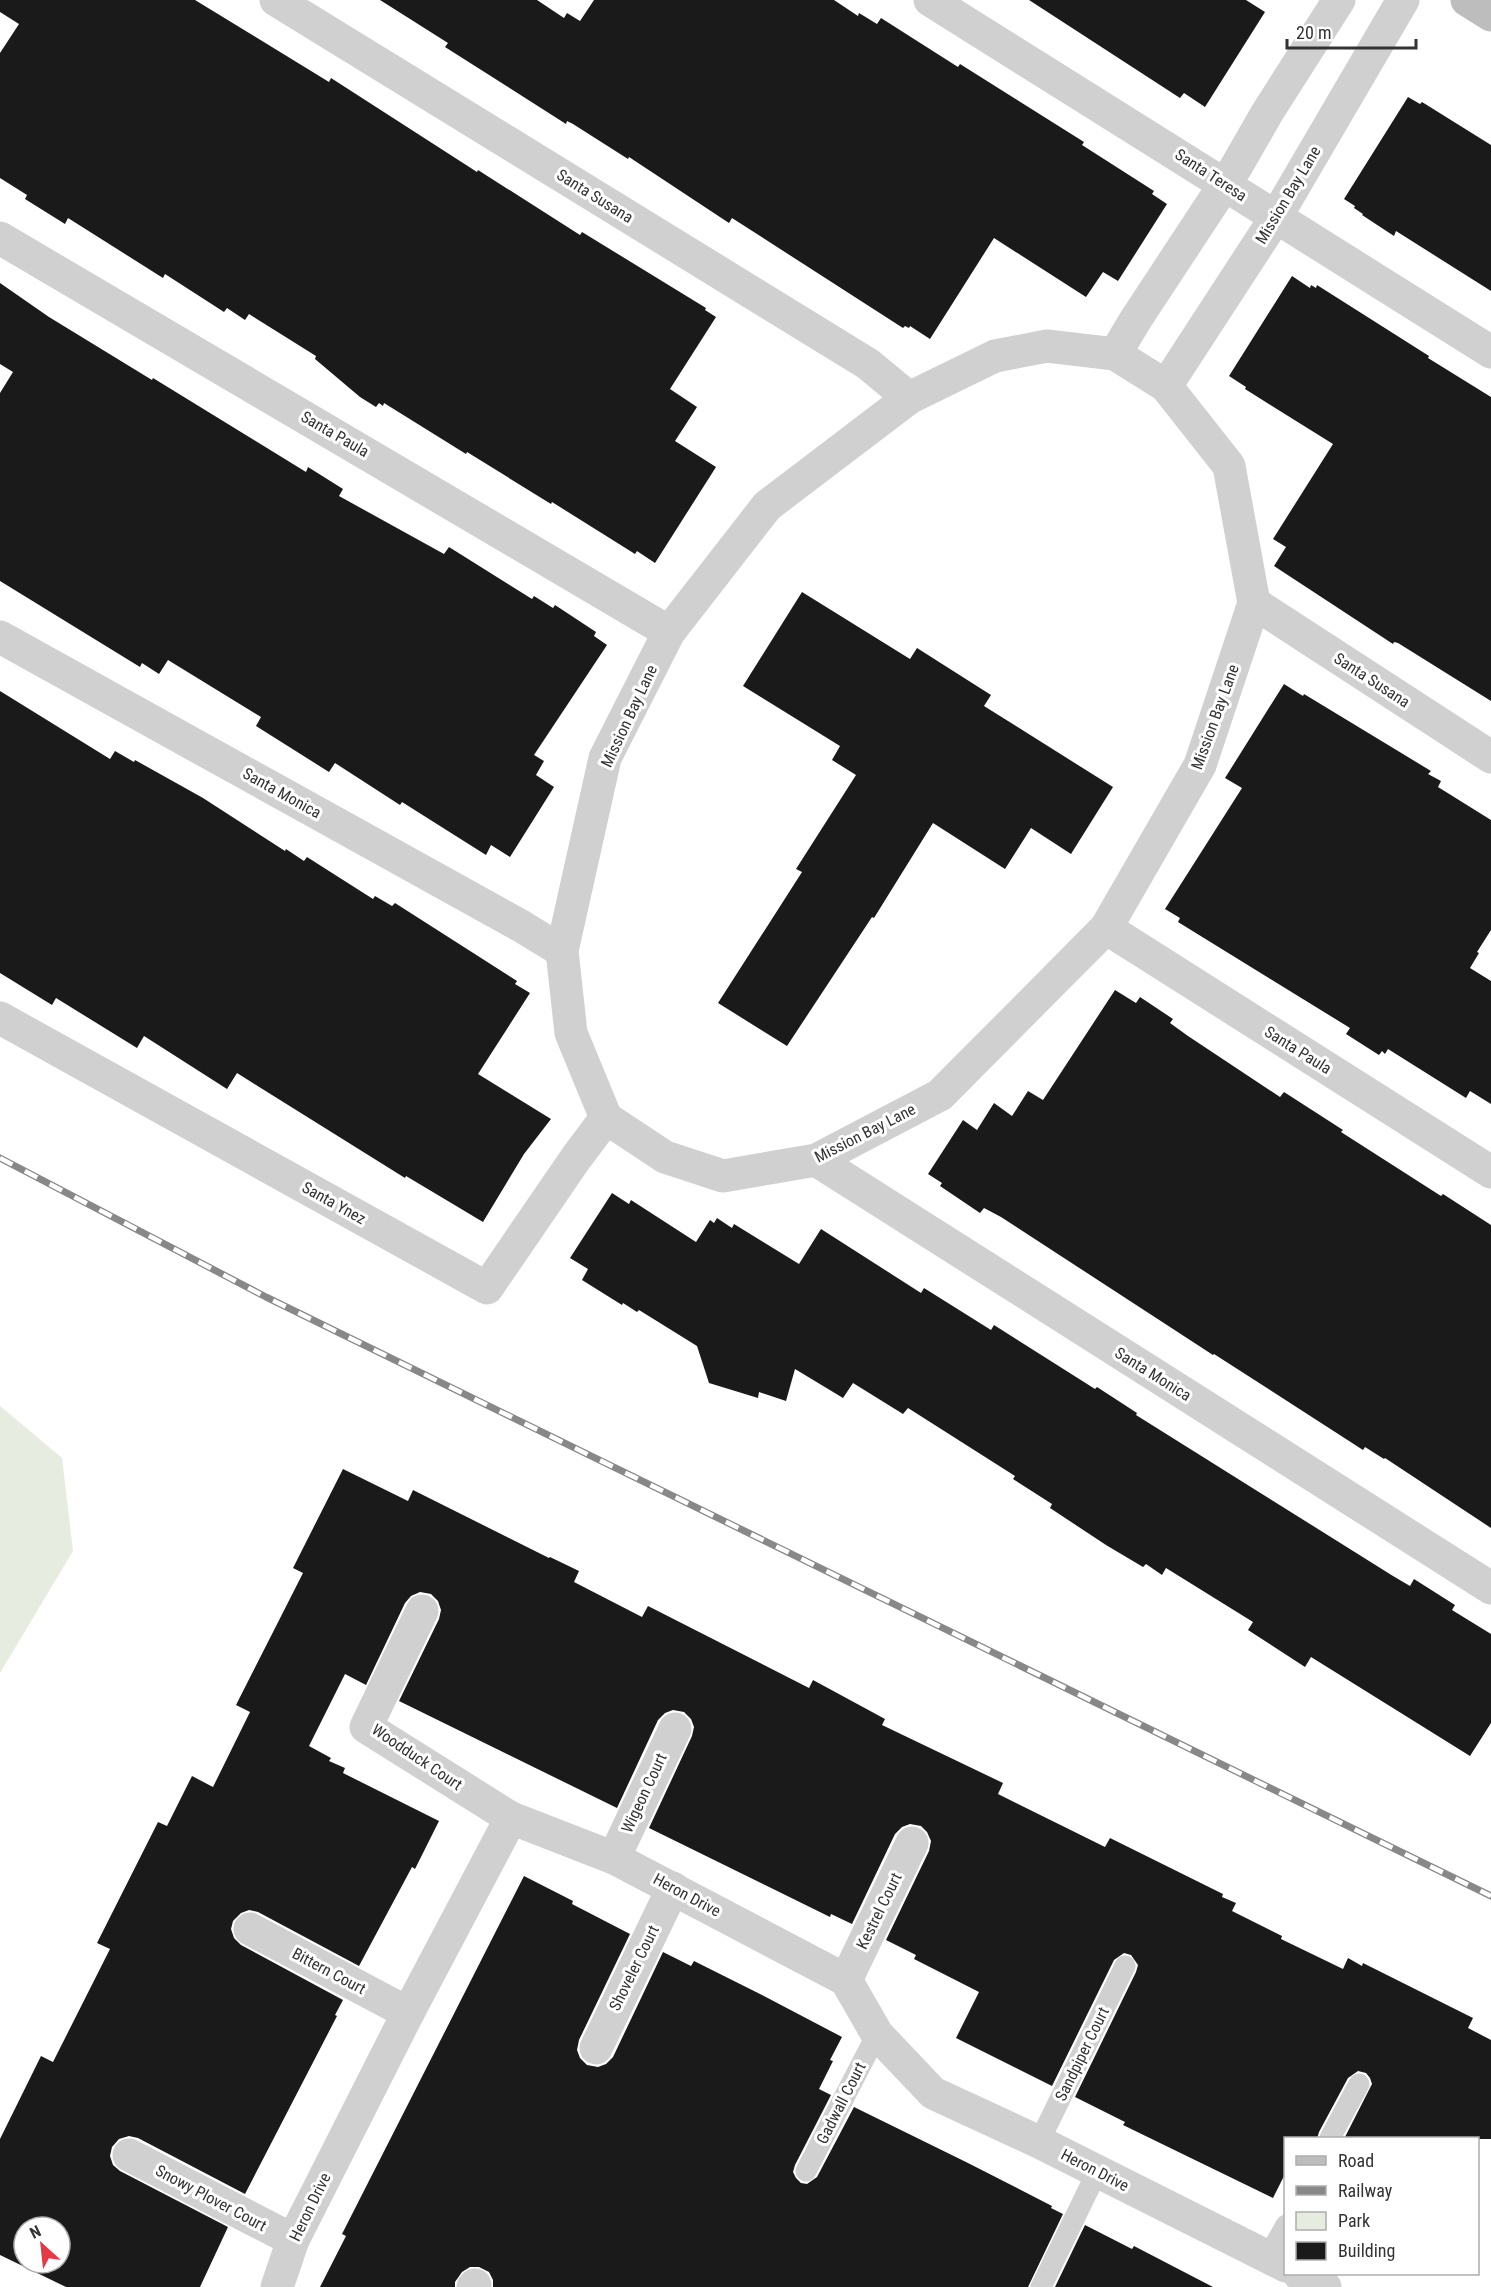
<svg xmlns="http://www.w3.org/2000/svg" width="1491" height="2287" font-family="'Roboto Condensed',sans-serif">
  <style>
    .green { fill: #e6ecdf }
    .building { fill: #1a1a1a; fill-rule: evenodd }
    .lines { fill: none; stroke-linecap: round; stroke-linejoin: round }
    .lane { stroke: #d0d0d0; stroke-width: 21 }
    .street { stroke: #d0d0d0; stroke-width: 33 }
    .secondary { stroke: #bdbdbd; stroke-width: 33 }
    .rail-casing { stroke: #888; stroke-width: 7 }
    .rail { stroke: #fff; stroke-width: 4.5; stroke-dasharray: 14; stroke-linecap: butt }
    .labels { text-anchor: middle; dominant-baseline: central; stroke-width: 6; stroke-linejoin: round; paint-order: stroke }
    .street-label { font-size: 16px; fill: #333; stroke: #fff }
  </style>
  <rect width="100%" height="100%" fill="#fff"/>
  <!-- green -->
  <polygon class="green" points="0,1406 62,1458 73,1551 0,1673"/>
  <!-- building -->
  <g class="building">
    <polygon points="0,0 195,0 329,82 331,78 477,172 478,170 580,235 582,232 706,308 705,310 716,317 670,389 697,407 675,441 716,467 655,563 637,551 635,554 552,502 551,504 467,452 466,454 384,403 383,406 379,403 376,407 360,397 315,359 316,356 249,314 245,320 227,308 224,312 165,274 163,278 68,218 65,224 25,199 27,195 0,178 0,53 19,24 0,12"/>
    <polygon points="380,0 537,0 564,18 567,13 580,21 594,0 834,0 858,16 859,13 877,24 881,18 958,67 960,64 1084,142 1082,145 1154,191 1152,194 1167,204 1118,281 1103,272 1086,297 994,238 930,339 910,326 909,328 905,326 903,328 732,218 729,223 629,157 628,159 573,124 567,121 566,124 445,47 448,43"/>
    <polygon points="1029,0 1246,0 1265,12 1205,107 1184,93 1180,98"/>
    <polygon points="1408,97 1420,104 1422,102 1491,145 1491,291 1396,231 1394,236 1362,215 1363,214 1354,208 1355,206 1344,199"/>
    <polygon points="1292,276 1310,288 1311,285 1316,288 1317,285 1429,356 1428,358 1491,397 1491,701 1398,643 1394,642 1393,644 1274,566 1286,547 1273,539 1333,444 1245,389 1246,387 1229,376"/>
    <polygon points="0,283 49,317 152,380 153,378 306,472 308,467 343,489 339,496 444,554 449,547 532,599 534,596 553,608 555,605 596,632 594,636 607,645 534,755 544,761 536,775 554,787 510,857 491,845 486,855 402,802 400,805 335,763 329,772 256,726 261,717 168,660 159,674 142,663 140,667 0,581 0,393 13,372 0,364"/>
    <polygon points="802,592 910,659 917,648 991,695 984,706 1113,787 1071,854 1031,828 1005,869 933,823 874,918 872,917 787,1046 718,1003 802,872 796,869 856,775 832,760 840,746 743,686"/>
    <polygon points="1284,684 1303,696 1304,694 1431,771 1428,774 1441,781 1438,787 1491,820 1491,930 1477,952 1479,953 1470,968 1491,981 1491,1104 1470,1091 1466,1098 1388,1049 1385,1054 1382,1051 1379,1055 1346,1034 1350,1028 1178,922 1180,918 1165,909 1242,788 1225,778"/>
    <polygon points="0,691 110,759 115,751 134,762 135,760 203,798 285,851 286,849 304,861 307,857 373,899 375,896 392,906 395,903 517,981 515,984 530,993 478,1074 551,1119 524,1154 483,1222 406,1176 405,1178 237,1073 227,1089 144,1036 137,1048 56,998 52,1005 0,973"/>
    <polygon points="1115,990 1136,1003 1140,997 1173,1019 1170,1023 1188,1036 1280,1097 1284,1092 1343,1130 1341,1132 1441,1196 1443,1194 1491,1225 1491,1528 1385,1458 1384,1459 1365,1447 1363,1450 1214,1354 1213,1355 1001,1217 984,1208 980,1213 940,1186 942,1183 928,1174 963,1120 977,1130 994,1103 1012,1116 1028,1091 1043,1100"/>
    <polygon points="612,1193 629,1204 631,1200 696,1242 710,1220 714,1223 717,1218 732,1228 734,1224 799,1264 821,1229 921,1293 924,1288 991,1330 994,1325 1095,1389 1097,1387 1137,1413 1136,1415 1393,1576 1410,1586 1414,1579 1455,1605 1452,1610 1491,1634 1491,1723 1470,1756 1311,1657 1305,1667 1248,1630 1253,1622 1166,1568 1162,1575 1146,1564 1143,1567 1106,1545 1050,1508 1052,1504 1013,1479 1015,1476 908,1408 903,1414 853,1383 843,1398 795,1369 786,1401 759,1392 758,1398 709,1383 697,1346 639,1310 637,1312 623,1303 622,1305 582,1280 588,1269 570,1258"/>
    <path d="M343,1469L408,1501L413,1490L549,1558L550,1557L579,1571L574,1582L642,1617L648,1606L809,1688L813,1680L885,1719L882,1725L1003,1783L998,1794L1105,1847L1110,1838L1223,1894L1222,1897L1236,1903L1232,1911L1282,1936L1281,1939L1343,1969L1348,1958L1362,1966L1363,1963L1473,2018L1468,2028L1491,2040V2139H1344L1372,2084L1370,2078L1366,2073L1358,2071L1348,2078L1319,2132L1317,2139H1286V2172L1273,2198L1123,2125L1125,2122L1075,2097L1136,1972L1138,1965L1131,1955L1124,1953L1114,1960L1052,2086L956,2038L979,1992L914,1959L916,1955L886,1940L929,1851L931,1841L927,1832L921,1826L910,1824L902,1827L895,1834L852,1924L831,1914L830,1917L649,1828L692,1736L694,1727L691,1719L684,1712L673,1710L665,1713L658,1720L617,1808L399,1701L439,1619L441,1610L438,1601L431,1594L420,1592L411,1596L405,1603L366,1685L345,1674L309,1746L331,1758L329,1761L345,1768L343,1773L439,1821L415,1869L412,1867L359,1966L258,1912L249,1910L241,1913L233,1921L231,1929L234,1938L241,1945L343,2000L335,2015L337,2016L245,2194L138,2138L129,2136L119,2139L112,2147L110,2156L113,2165L120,2171L228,2227L200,2287H66L0,2255V2139L41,2056L53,2062L110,1949L97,1943L158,1822L167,1826L192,1776L213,1787L250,1712L236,1705L303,1573L293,1568ZM24,2227H60V2263H24Z"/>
    <polygon points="524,1876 573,1901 572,1904 630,1934 579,2040 577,2050 580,2058 587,2065 598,2067 606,2064 613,2057 663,1952 691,1966 694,1961 760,1994 842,2037 830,2060 833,2061 819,2089 831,2095 795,2165 793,2172 796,2178 801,2183 807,2184 817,2177 854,2107 968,2163 1052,2206 1051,2208 1063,2214 1028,2287 493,2287 493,2280 489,2272 479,2267 470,2267 462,2272 455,2282 455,2287 320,2287 346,2236 342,2234"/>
    <polygon points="1085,2225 1132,2249 1134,2246 1213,2287 1055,2287"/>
  </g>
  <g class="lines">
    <!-- lane -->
    <g class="lane">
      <polyline points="1330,2138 1359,2084"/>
      <polyline points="1039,2142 1125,1966"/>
      <polyline points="806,2171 877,2034"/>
      <polyline points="1268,2257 1286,2225"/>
      <polyline points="1041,2287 1097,2172"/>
    </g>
    <!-- street -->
    <g class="street">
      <polyline points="276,0 868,364 909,398"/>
      <polyline points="930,0 1491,352"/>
      <polyline points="0,238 669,632"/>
      <polygon points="1047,346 1115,354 1166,386 1229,466 1254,603 1200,765 1106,928 940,1095 816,1160 723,1176 665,1157 606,1118 571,1033 562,951 605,758 669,632 767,506 909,398 995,356"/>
      <polyline points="1115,354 1136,319 1236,167 1267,113 1339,0"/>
      <polyline points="1166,386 1276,217 1403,0"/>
      <polyline points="1254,603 1491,757"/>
      <polyline points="0,637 521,926 562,951"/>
      <polyline points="1106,928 1491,1172"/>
      <polyline points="0,1018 487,1288 576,1158 606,1118"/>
      <polyline points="816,1160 1491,1588"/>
      <polyline points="422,1611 366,1727 511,1818"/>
      <polyline points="614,1858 675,1729"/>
      <polyline points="250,1929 408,2013"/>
      <polyline points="846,1980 912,1843"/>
      <polyline points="596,2048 673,1888"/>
      <polyline points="129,2155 293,2240"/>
      <polyline points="1299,2274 1325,2287"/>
      <polyline points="277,2287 293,2240 408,2013 511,1818 614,1858 846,1980 877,2034 933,2093 1039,2142 1286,2266"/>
      <polyline points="473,2287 475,2285"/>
    </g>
    <!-- secondary -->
    <polyline class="secondary" points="1467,0 1491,15"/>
    <defs>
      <polyline id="rail" points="0,1158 266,1297 1491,1896"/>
    </defs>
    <!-- rail casing -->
    <use href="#rail" class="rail-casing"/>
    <!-- rail -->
    <use href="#rail" class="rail"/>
  </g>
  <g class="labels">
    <!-- street labels -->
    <g class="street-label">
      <text transform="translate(1211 175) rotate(33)">Santa Teresa</text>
      <text transform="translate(1288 195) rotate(-59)">Mission Bay Lane</text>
      <text transform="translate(595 196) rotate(32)">Santa Susana</text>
      <text transform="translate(335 434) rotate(30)">Santa Paula</text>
      <text transform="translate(1372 680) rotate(33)">Santa Susana</text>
      <text transform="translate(629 716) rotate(-65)">Mission Bay Lane</text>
      <text transform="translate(1215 717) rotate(-70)">Mission Bay Lane</text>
      <text transform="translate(282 793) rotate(29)">Santa Monica</text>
      <text transform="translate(1298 1050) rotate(32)">Santa Paula</text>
      <text transform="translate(865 1133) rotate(-27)">Mission Bay Lane</text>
      <text transform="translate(334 1203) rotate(29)">Santa Ynez</text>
      <text transform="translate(1153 1374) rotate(32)">Santa Monica</text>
      <text transform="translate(417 1757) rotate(34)">Woodduck Court</text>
      <text transform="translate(644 1793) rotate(-65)">Wigeon Court</text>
      <text transform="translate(687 1895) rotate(28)">Heron Drive</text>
      <text transform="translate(879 1911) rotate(-64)">Kestrel Court</text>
      <text transform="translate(634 1968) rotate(-64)">Shoveler Court</text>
      <text transform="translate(329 1971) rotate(28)">Bittern Court</text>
      <text transform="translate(1082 2054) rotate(-64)">Sandpiper Court</text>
      <text transform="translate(841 2103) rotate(-63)">Gadwall Court</text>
      <text transform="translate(1095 2170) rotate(27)">Heron Drive</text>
      <text transform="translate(211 2198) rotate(28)">Snowy Plover Court</text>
      <text transform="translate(310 2207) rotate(-64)">Heron Drive</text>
    </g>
  </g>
  <!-- legend -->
  <rect x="1284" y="2137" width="195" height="138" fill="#ffffff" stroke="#adadad" stroke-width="1.5"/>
  <rect x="1296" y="2156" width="30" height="9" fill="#bdbdbd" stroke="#adadad" stroke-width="1.5"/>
  <text x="1338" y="2167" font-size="18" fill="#333333">Road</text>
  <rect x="1296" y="2186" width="30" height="9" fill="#888888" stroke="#adadad" stroke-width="1.5"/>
  <text x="1338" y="2197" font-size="18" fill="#333333">Railway</text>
  <rect x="1296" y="2212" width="30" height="18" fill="#e6ecdf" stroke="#adadad" stroke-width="1.5"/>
  <text x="1338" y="2227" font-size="18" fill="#333333">Park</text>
  <rect x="1296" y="2242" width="30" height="18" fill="#1a1a1a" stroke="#adadad" stroke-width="1.5"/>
  <text x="1338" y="2257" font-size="18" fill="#333333">Building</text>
  <!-- north arrow -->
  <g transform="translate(42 2245) rotate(333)"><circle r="28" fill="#ffffff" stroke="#adadad" stroke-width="1.5"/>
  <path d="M0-4.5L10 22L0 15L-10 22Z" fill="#e63946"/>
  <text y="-9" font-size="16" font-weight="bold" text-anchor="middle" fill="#333333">N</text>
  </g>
  <!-- scale -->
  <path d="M1287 39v9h129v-9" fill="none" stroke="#333333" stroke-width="3"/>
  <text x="1296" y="39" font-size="18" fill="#333333" stroke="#ffffff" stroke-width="4.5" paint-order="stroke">20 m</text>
</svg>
